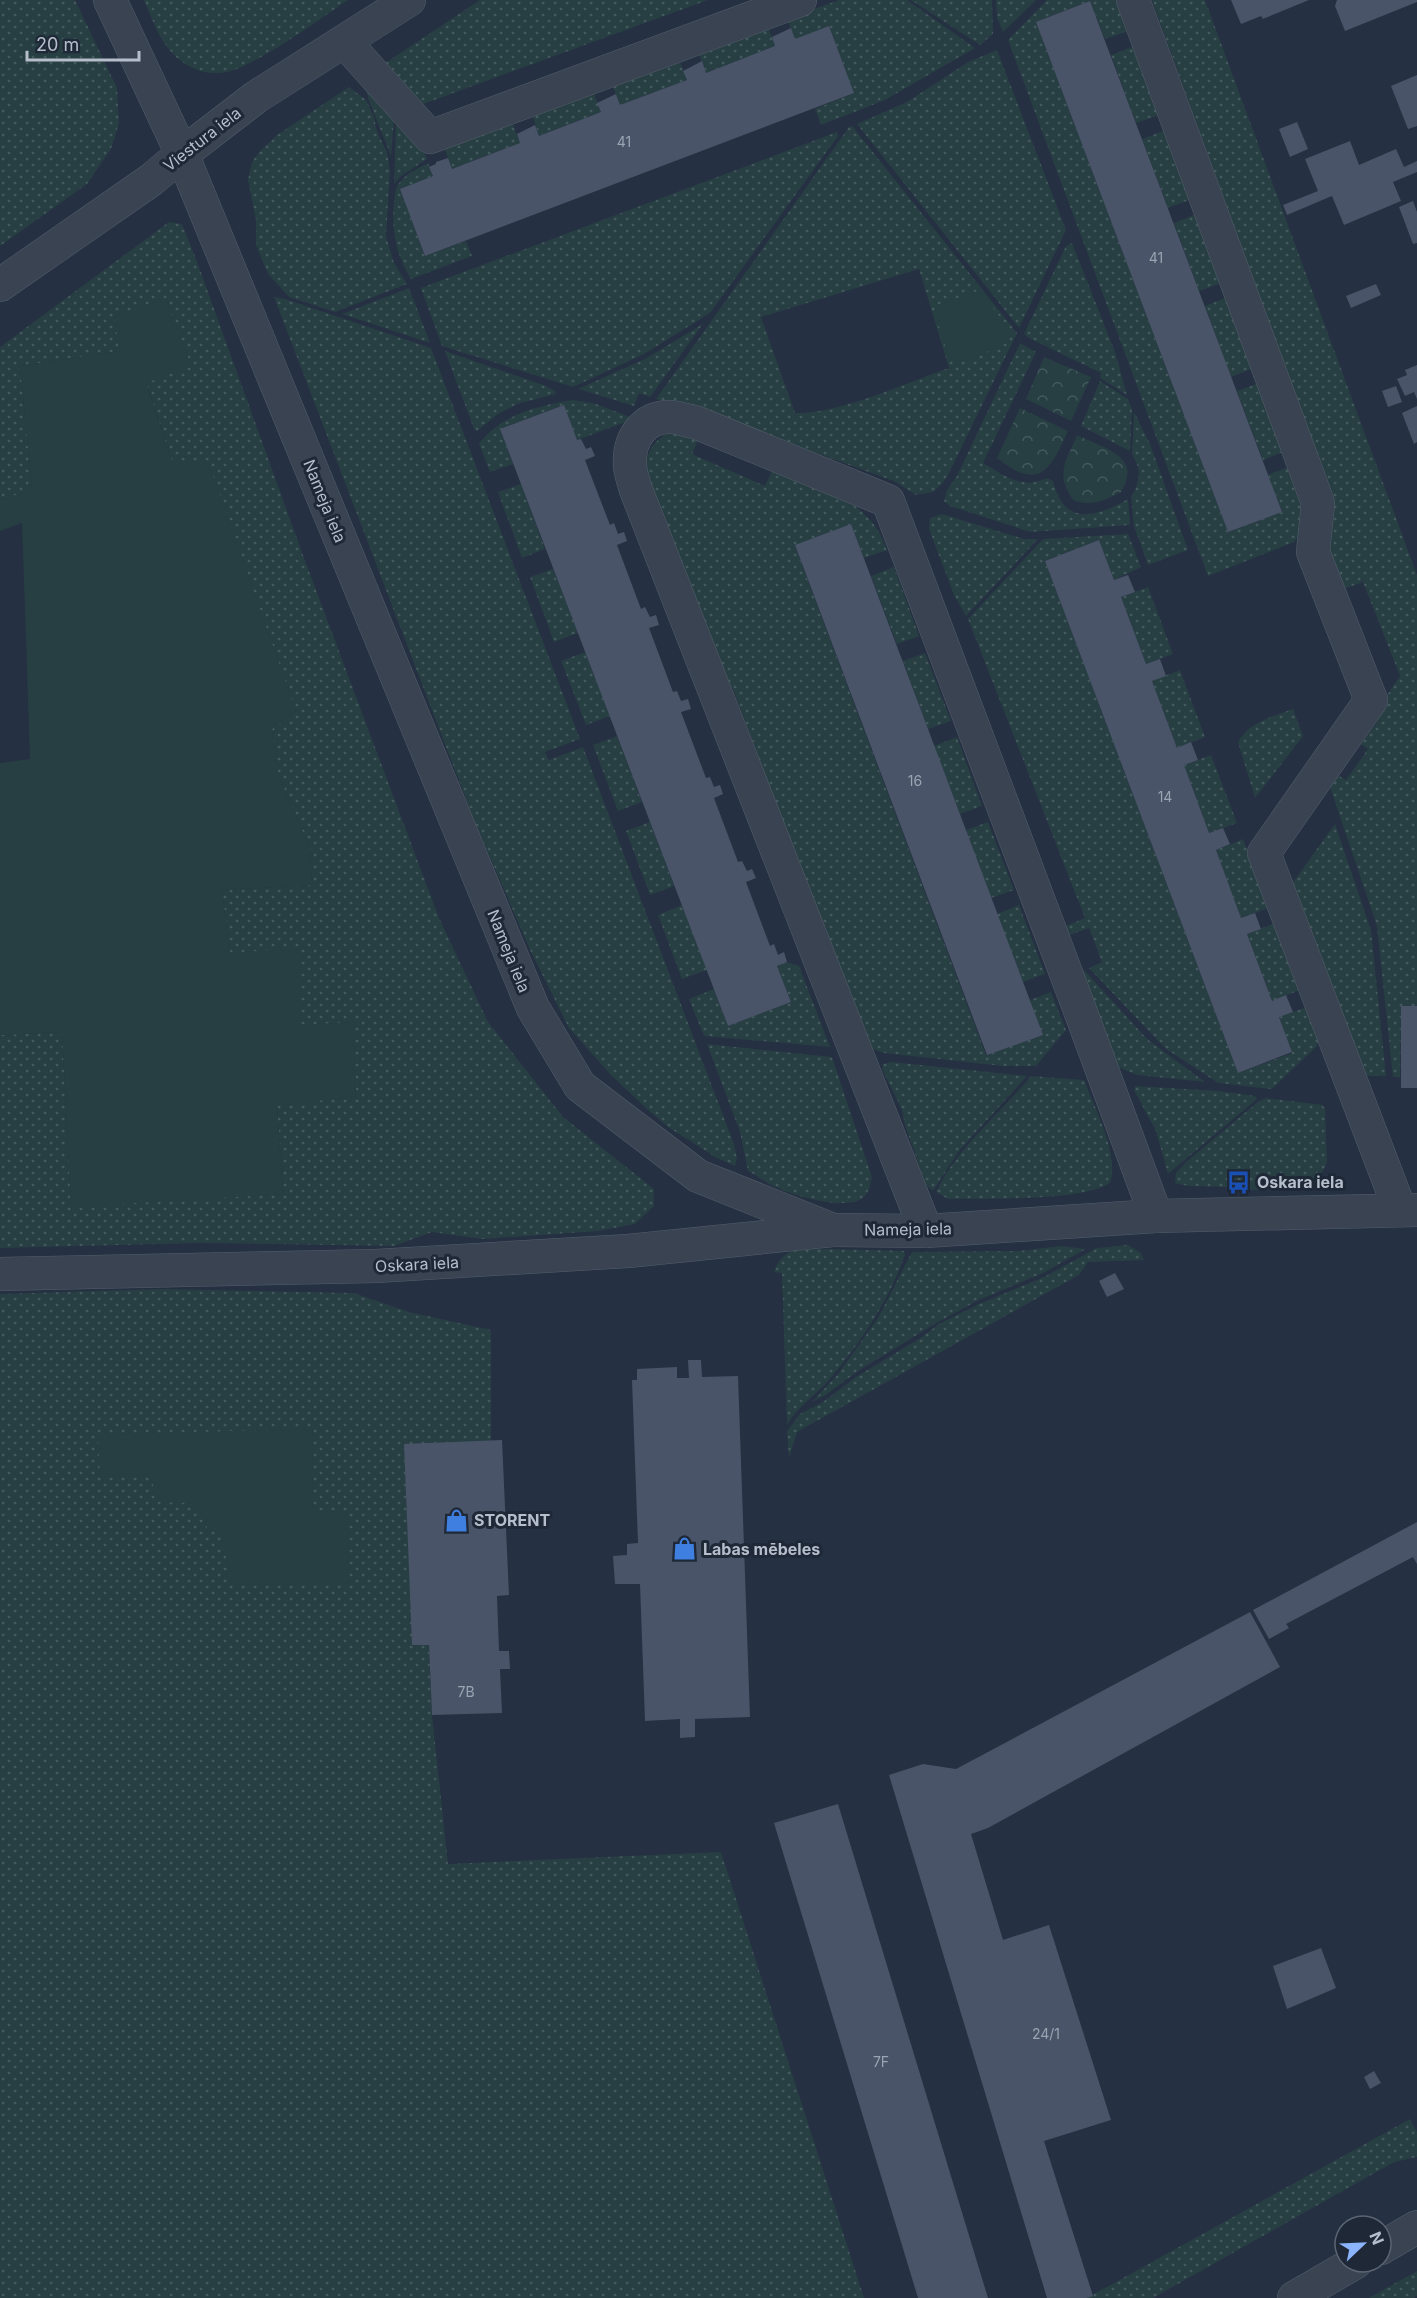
<svg xmlns="http://www.w3.org/2000/svg" width="1417" height="2298" font-family="Inter,sans-serif">
  <style>
    .grass { fill: url(#grass-dots); fill-rule: evenodd }
    .park { fill: url(#park-crowns) }
    .garden { fill: #273f43 }
    .building { fill: #495468 }
    .lines { fill: none; stroke-linecap: round; stroke-linejoin: round }
    .minor-casing { stroke: #545e6b; stroke-width: 34 }
    .tertiary-casing { stroke: #545e6b; stroke-width: 34 }
    .minor { stroke: #394351; stroke-width: 33 }
    .tertiary { stroke: #394351; stroke-width: 33 }
    .labels { text-anchor: middle; dominant-baseline: central; stroke-width: 6; stroke-linejoin: round; paint-order: stroke }
    .number-label { font-size: 14px; fill: #9ba4b2 }
    .street-label { font-size: 16px; fill: #b6becb; stroke: #1e2837 }
    .poi-label { font-size: 16px; font-weight: bold; fill: #b6becb; stroke: #1e2837; text-anchor: start }
  </style>
  <defs>
    <pattern id="grass-dots" width="8" height="8" patternUnits="userSpaceOnUse" patternTransform="scale(1.5)"><rect width="8" height="8" fill="#273f43"/><path d="M2 2h.1M6 6h.1" fill="none" stroke="#44595d" stroke-width="1.8" stroke-linecap="round"/></pattern>
    <pattern id="park-crowns" width="20" height="18" patternUnits="userSpaceOnUse" patternTransform="scale(1.5)"><rect width="20" height="18" fill="#273f43"/><path d="M2 6a3 3 0 1 1 6 0M12 15a3 3 0 1 1 6 0" fill="none" stroke="#44595d"/></pattern>
  </defs>
  <rect width="100%" height="100%" fill="#253042"/>
  <!-- grass -->
  <g class="grass">
    <polygon points="0,0 75,0 117,88 119,123 111,149 87,184 0,246"/>
    <path d="M144,0H348C321,18 250,71 221,73C205,75 186,67 175,56C160,42 152,19 144,0Z"/>
    <polygon points="480,0 708,0 418,106 381,66"/>
    <polygon points="839,0 907,0 975,48 885,100 821,125 815,109 854,93 829,26 795,39 787,19"/>
    <polygon points="911,0 992,0 993,34 980,45"/>
    <polygon points="996,0 1036,0 1003,32 997,18"/>
    <polygon points="1047,0 1119,0 1131,30 1105,39 1090,1 1036,22 1228,532 1282,512 1268,475 1293,465 1305,496 1300,535 1294,542 1208,576 1008,40"/>
    <polygon points="1152,0 1205,0 1417,575 1417,1006 1401,1007 1400,1077 1393,1077 1377,926 1328,781 1334,773 1346,780 1368,749 1361,744 1378,721 1379,707 1400,676 1363,582 1338,591 1290,381"/>
    <polygon points="768,26 775,46 706,73 698,52"/>
    <polygon points="1137,45 1162,114 1136,123 1111,55"/>
    <polygon points="997,50 1066,230 1019,328 857,124 907,102 968,62"/>
    <polygon points="679,59 687,80 620,105 612,84"/>
    <polygon points="364,77 394,119 391,156 368,98"/>
    <polygon points="349,87 366,100 374,117 377,132 387,152 390,171 386,236 394,263 407,284 335,312 289,297 268,274 256,245 256,220 248,180 252,162 259,152 277,135"/>
    <polygon points="593,91 601,112 539,136 532,114"/>
    <polygon points="512,122 520,143 452,169 444,147"/>
    <polygon points="396,123 422,148 427,159 401,176 394,184"/>
    <path d="M852,126L1017,333L948,475L941,485L933,492L916,495L894,481L752,430L656,399L849,127ZM919,269L949,368C905,383 840,414 795,413L761,317Z"/>
    <polygon points="1168,129 1194,198 1168,208 1142,139"/>
    <polygon points="837,132 838,136 710,313 644,354 573,387 442,346 421,288"/>
    <path d="M428,163L433,176L400,189L425,256L466,241L472,256L411,279C396,254 391,231 394,203C395,195 395,187 401,181C407,173 419,168 428,163Z"/>
    <polygon points="1199,213 1225,282 1199,291 1174,223"/>
    <polygon points="169,222 182,224 196,259 304,558 439,918 488,1022 563,1117 654,1189 654,1206 635,1224 598,1231 482,1239 432,1232 394,1246 200,1243 0,1248 0,1035 62,1032 71,1206 283,1193 277,1105 356,1096 352,1022 299,1026 230,954 222,890 312,885 310,849 278,774 272,729 296,711 172,461 146,382 119,351 20,366 32,489 0,501 0,347"/>
    <polygon points="1072,243 1115,352 1127,395 1100,378 1101,373 1029,338 1024,334 1066,246"/>
    <polygon points="409,288 430,343 342,314"/>
    <polygon points="1230,296 1256,367 1231,377 1205,306"/>
    <polygon points="274,297 282,298 431,348 580,739 545,752 549,760 583,747 734,1144 737,1158 735,1166 717,1158 668,1127 646,1108 610,1074 569,1028 531,952 474,820"/>
    <polygon points="703,324 650,397 639,393 634,406 578,389 645,359"/>
    <path d="M1020,343L1036,352L983,463C1006,476 1021,490 1047,478L1053,481C1064,526 1095,518 1128,499L1130,525L1030,532L950,506L944,501L947,490L957,476Z"/>
    <polygon points="445,351 546,386 555,391 556,394 517,404 498,414 477,431 474,429"/>
    <polygon points="1100,381 1128,399 1132,409 1130,451 1081,426"/>
    <polygon points="1262,382 1288,450 1263,460 1237,391"/>
    <path d="M574,400L596,404L630,417L631,420L577,440L563,405L500,429L513,464L490,472L479,444C501,414 540,405 574,400Z"/>
    <polygon points="1134,412 1150,444 1188,550 1148,565 1134,526 1131,498 1137,485 1139,473 1137,464 1132,454"/>
    <path d="M675,431L698,440L692,454L765,486L774,467C809,483 855,495 877,529C881,535 884,543 887,550L864,558L851,524L795,546L986,1055L1042,1035L1030,1000L1051,992L1066,1030L1036,1066H1003L884,1053L875,1050L866,1043L733,689L712,663L645,469C647,449 656,437 675,431Z"/>
    <polygon points="521,484 545,549 522,558 498,492"/>
    <polygon points="942,514 1024,539 1038,539 966,616 954,595 929,529 930,518"/>
    <polygon points="1128,534 1141,567 1114,580 1099,540 1045,561 1238,1073 1292,1053 1279,1017 1304,1008 1307,1009 1319,1041 1317,1046 1272,1089 1218,1083 1166,1049 1089,968 1102,962 1089,928 1064,937 1061,928 1085,918 968,619 1043,539"/>
    <polygon points="894,567 919,636 897,644 871,576"/>
    <polygon points="553,569 578,633 554,642 530,577"/>
    <polygon points="1148,587 1173,654 1146,664 1121,597"/>
    <polygon points="585,652 610,716 586,725 561,661"/>
    <polygon points="925,653 951,721 928,729 903,661"/>
    <polygon points="1180,670 1205,737 1177,748 1152,681"/>
    <path d="M1293,709L1303,736L1255,798L1238,742C1250,721 1272,717 1293,709Z"/>
    <polygon points="617,736 642,802 618,811 593,745"/>
    <polygon points="957,737 982,806 960,814 934,746"/>
    <polygon points="1211,755 1237,823 1209,833 1184,765"/>
    <polygon points="650,822 674,886 650,895 626,831"/>
    <polygon points="988,822 1014,890 991,898 966,830"/>
    <polygon points="1335,824 1371,930 1386,1076 1369,1076 1362,1072 1289,888"/>
    <polygon points="1243,839 1269,908 1241,918 1216,850"/>
    <polygon points="682,905 707,970 682,979 658,915"/>
    <polygon points="1019,905 1045,974 1023,982 997,914"/>
    <polygon points="1275,923 1300,990 1272,1001 1247,934"/>
    <polygon points="787,962 799,966 830,1047 704,1036 689,999 714,989 728,1026 791,1002 777,966"/>
    <polygon points="1084,970 1147,1039 1205,1082 1137,1075 1118,1067 1077,973"/>
    <path d="M707,1044L832,1057L872,1177C870,1185 869,1193 863,1198C846,1211 794,1196 776,1187C766,1183 758,1176 748,1171L740,1132Z"/>
    <polygon points="891,1062 1027,1076 959,1151 933,1191 926,1185 905,1125 902,1110 882,1069 883,1064"/>
    <path d="M1031,1076L1084,1080C1094,1107 1120,1155 1110,1183C1079,1202 988,1198 948,1199L936,1192C958,1146 999,1115 1031,1076Z"/>
    <polygon points="1135,1086 1219,1091 1255,1096 1257,1099 1168,1174 1156,1131 1134,1090"/>
    <path d="M1266,1098L1322,1105L1325,1108L1327,1162C1316,1201 1252,1189 1222,1187C1206,1186 1190,1188 1175,1183L1176,1173L1186,1162L1259,1101Z"/>
    <polygon points="1128,1245 1141,1253 1144,1260 1088,1262 1079,1275 797,1432 789,1458 787,1431 800,1414 823,1402 856,1377 922,1337 939,1324 979,1304 1044,1277 1097,1248"/>
    <polygon points="1061,1246 1086,1249 1043,1273 979,1300 938,1322 858,1371 824,1396 813,1401 838,1374 878,1318 912,1252 1019,1251"/>
    <path d="M829,1249L904,1251L905,1255C889,1301 860,1344 828,1381C815,1396 798,1406 787,1425L782,1273L774,1272C784,1244 804,1250 829,1249Z"/>
    <polygon points="163,1289 354,1293 409,1312 491,1330 491,1441 412,1645 429,1645 432,1715 448,1864 721,1852 864,2298 0,2298 0,1294"/>
    <polygon points="1410,2119 1417,2132 1417,2157 1394,2162 1153,2298 1087,2298"/>
    <polygon points="1417,2271 1417,2296 1414,2298 1369,2298"/>
  </g>
  <!-- park -->
  <g class="park">
    <polygon points="1044,357 1091,377 1071,421 1026,399"/>
    <path d="M1020,408L1068,431C1050,470 1040,492 997,458Z"/>
    <path d="M1077,435C1103,448 1144,456 1121,492C1105,501 1090,507 1073,500C1055,473 1066,462 1077,435Z"/>
  </g>
  <!-- garden -->
  <g class="garden">
    <path d="M977,291L982,294L1007,326V335C989,353 976,361 950,361L935,314L936,306Z"/>
    <polygon points="166,299 191,366 146,383 172,461 209,464 296,711 272,729 278,774 310,849 312,885 222,890 230,953 299,948 299,1025 353,1022 356,1096 277,1106 283,1194 71,1207 62,1032 0,1035 0,763 30,759 22,523 0,531 0,501 32,489 20,366 119,351 115,316"/>
    <polygon points="312,1428 313,1510 346,1511 350,1583 232,1585 220,1530 207,1531 206,1518 192,1503 155,1502 152,1476 100,1477 98,1436"/>
  </g>
  <!-- building -->
  <g class="building">
    <polygon points="1231,0 1309,0 1263,19 1261,16 1241,24"/>
    <polygon points="1337,0 1417,0 1417,2 1345,31 1335,6"/>
    <polygon points="1090,1 1282,512 1228,532 1036,22"/>
    <polygon points="829,26 854,93 425,256 400,189 433,176 429,167 436,164 436,162 448,158 452,169 520,143 517,134 535,125 539,136 601,112 597,103 616,94 620,105 687,80 683,71 702,61 706,73 775,46 772,37 791,28 795,39"/>
    <polygon points="1417,75 1417,126 1408,129 1391,86"/>
    <polygon points="1297,122 1308,149 1290,157 1279,129"/>
    <polygon points="1350,141 1359,165 1396,149 1404,167 1417,161 1417,172 1393,182 1401,201 1344,225 1332,196 1365,182 1287,215 1283,205 1318,191 1305,159"/>
    <polygon points="1413,201 1417,212 1417,243 1413,244 1399,207"/>
    <polygon points="1376,284 1381,295 1351,308 1346,296"/>
    <polygon points="1417,365 1417,399 1414,392 1405,396 1397,379 1407,375 1405,370"/>
    <polygon points="1396,386 1402,402 1388,407 1382,391"/>
    <polygon points="564,405 577,440 581,439 586,449 591,447 595,456 585,460 610,525 614,523 618,534 624,532 627,541 617,545 641,609 645,607 650,617 656,615 659,625 649,628 673,692 677,691 681,701 688,699 691,709 681,712 706,778 710,777 714,787 720,785 723,794 714,798 738,862 742,861 747,871 752,869 756,878 746,882 770,946 774,944 778,955 784,952 787,962 777,966 791,1002 728,1026 500,429"/>
    <polygon points="1417,406 1417,442 1414,444 1402,413"/>
    <polygon points="851,524 1043,1035 987,1055 795,545"/>
    <polygon points="1099,540 1114,580 1128,575 1135,592 1121,597 1146,664 1160,659 1166,676 1152,681 1177,748 1191,742 1198,760 1184,765 1209,833 1223,828 1230,844 1216,850 1241,918 1255,913 1261,929 1247,934 1272,1001 1286,995 1293,1012 1279,1017 1292,1052 1238,1073 1045,561"/>
    <rect x="1401" y="1006" width="16" height="82"/>
    <polygon points="1115,1273 1124,1289 1107,1297 1099,1281"/>
    <polygon points="688,1360 701,1360 702,1377 738,1376 750,1717 695,1719 695,1737 680,1738 680,1719 645,1721 640,1584 615,1584 613,1556 627,1555 627,1544 638,1543 632,1380 637,1380 637,1369 677,1367 677,1378 689,1378"/>
    <polygon points="502,1440 509,1595 497,1596 499,1651 509,1651 510,1669 500,1669 502,1713 432,1715 429,1645 412,1645 404,1444"/>
    <polygon points="1417,1522 1417,1564 1413,1557 1286,1624 1289,1628 1269,1639 1253,1610"/>
    <polygon points="1250,1612 1280,1667 988,1828 971,1834 1003,1940 1049,1925 1111,2120 1044,2141 1093,2296 1087,2298 1047,2298 889,1775 923,1764 956,1769"/>
    <polygon points="838,1804 988,2298 918,2298 774,1823"/>
    <polygon points="1321,1948 1336,1988 1287,2009 1273,1966"/>
    <polygon points="1374,2071 1381,2083 1370,2089 1364,2077"/>
  </g>
  <g class="lines">
    <defs>
      <g id="minor">
        <polyline points="1133,0 1318,503 1313,552 1371,700 1264,853 1400,1210"/>
        <polyline points="345,42 430,137 800,0"/>
        <path d="M926,1231L636,490C634,483 631,475 630,467C628,440 643,415 672,417C680,418 688,421 695,422L888,501L1081,1013L1156,1216"/>
        <polyline points="0,1274 376,1266 628,1251 833,1230"/>
      </g>
      <g id="tertiary">
        <polyline points="110,0 182,154 533,1008 580,1086 698,1176 833,1230 926,1231 1156,1216 1417,1210"/>
        <polyline points="0,285 151,180 182,154 256,97 409,0"/>
        <polyline points="1381,2248 1417,2227"/>
        <polyline points="1294,2298 1356,2262"/>
      </g>
    </defs>
    <!-- minor casing -->
    <use href="#minor" class="minor-casing"/>
    <!-- tertiary casing -->
    <use href="#tertiary" class="tertiary-casing"/>
    <!-- minor -->
    <use href="#minor" class="minor"/>
    <!-- tertiary -->
    <use href="#tertiary" class="tertiary"/>
  </g>
  <!-- icons -->
  <defs>
    <symbol id="bus-bare" viewBox="-9 -9 18 18"><path d="M-5-6H5V4H4V6H2V4H-2V6H-4V4H-5ZM-3.5-4V0h7V-4ZM-3.5 1.2v1.5H-2V1.2ZM2 1.2v1.5H3.5V1.2Z" fill="#1a4fb4" stroke="#1e2837" stroke-width="2.5" paint-order="stroke"/></symbol>
    <symbol id="shop-bare" viewBox="-9 -9 18 18"><path d="M-5-2.5h2.3a2.7 3.5 0 0 1 5.4 0H5L5.5 6h-11ZM-1.5-2.5h3a1.5 2.3 0 0 0-3 0Z" fill="#3f7fe0" stroke="#1e2837" stroke-width="2.5" paint-order="stroke"/></symbol>
  </defs>
  <g fill-rule="evenodd">
    <use href="#bus-bare" x="1222" y="1166" width="33" height="33"/>
    <use href="#shop-bare" x="440" y="1504" width="33" height="33"/>
    <use href="#shop-bare" x="668" y="1532" width="33" height="33"/>
  </g>
  <g class="labels">
    <!-- number labels -->
    <g class="number-label">
      <text x="624" y="141">41</text>
      <text x="1156" y="257">41</text>
      <text x="915" y="780">16</text>
      <text x="1165" y="796">14</text>
      <text x="466" y="1691">7B</text>
      <text x="1046" y="2033">24/1</text>
      <text x="881" y="2061">7F</text>
    </g>
    <!-- street labels -->
    <g class="street-label">
      <text transform="translate(202 139) rotate(-38)">Viestura iela</text>
      <text transform="translate(325 501) rotate(68)">Nameja iela</text>
      <text transform="translate(509 951) rotate(68)">Nameja iela</text>
      <text transform="translate(908 1229) rotate(-1)">Nameja iela</text>
      <text transform="translate(417 1264) rotate(-3)">Oskara iela</text>
    </g>
    <!-- poi labels -->
    <g class="poi-label">
      <text x="1257" y="1182">Oskara iela</text>
      <text x="474" y="1520">STORENT</text>
      <text x="703" y="1549">Labas mēbeles</text>
    </g>
  </g>
  <!-- north arrow -->
  <g transform="translate(1363 2244) rotate(67)"><circle r="28" fill="#1e2837" stroke="#5b6472" stroke-width="1.5"/>
  <path d="M0-4.5L10 22L0 15L-10 22Z" fill="#8cb4fb"/>
  <text y="-9" font-size="16" font-weight="bold" text-anchor="middle" fill="#b6becb">N</text>
  </g>
  <!-- scale -->
  <path d="M27 51v9h112v-9" fill="none" stroke="#b6becb" stroke-width="3"/>
  <text x="36" y="51" font-size="18" fill="#b6becb" stroke="#1e2837" stroke-width="4.5" paint-order="stroke">20 m</text>
</svg>
